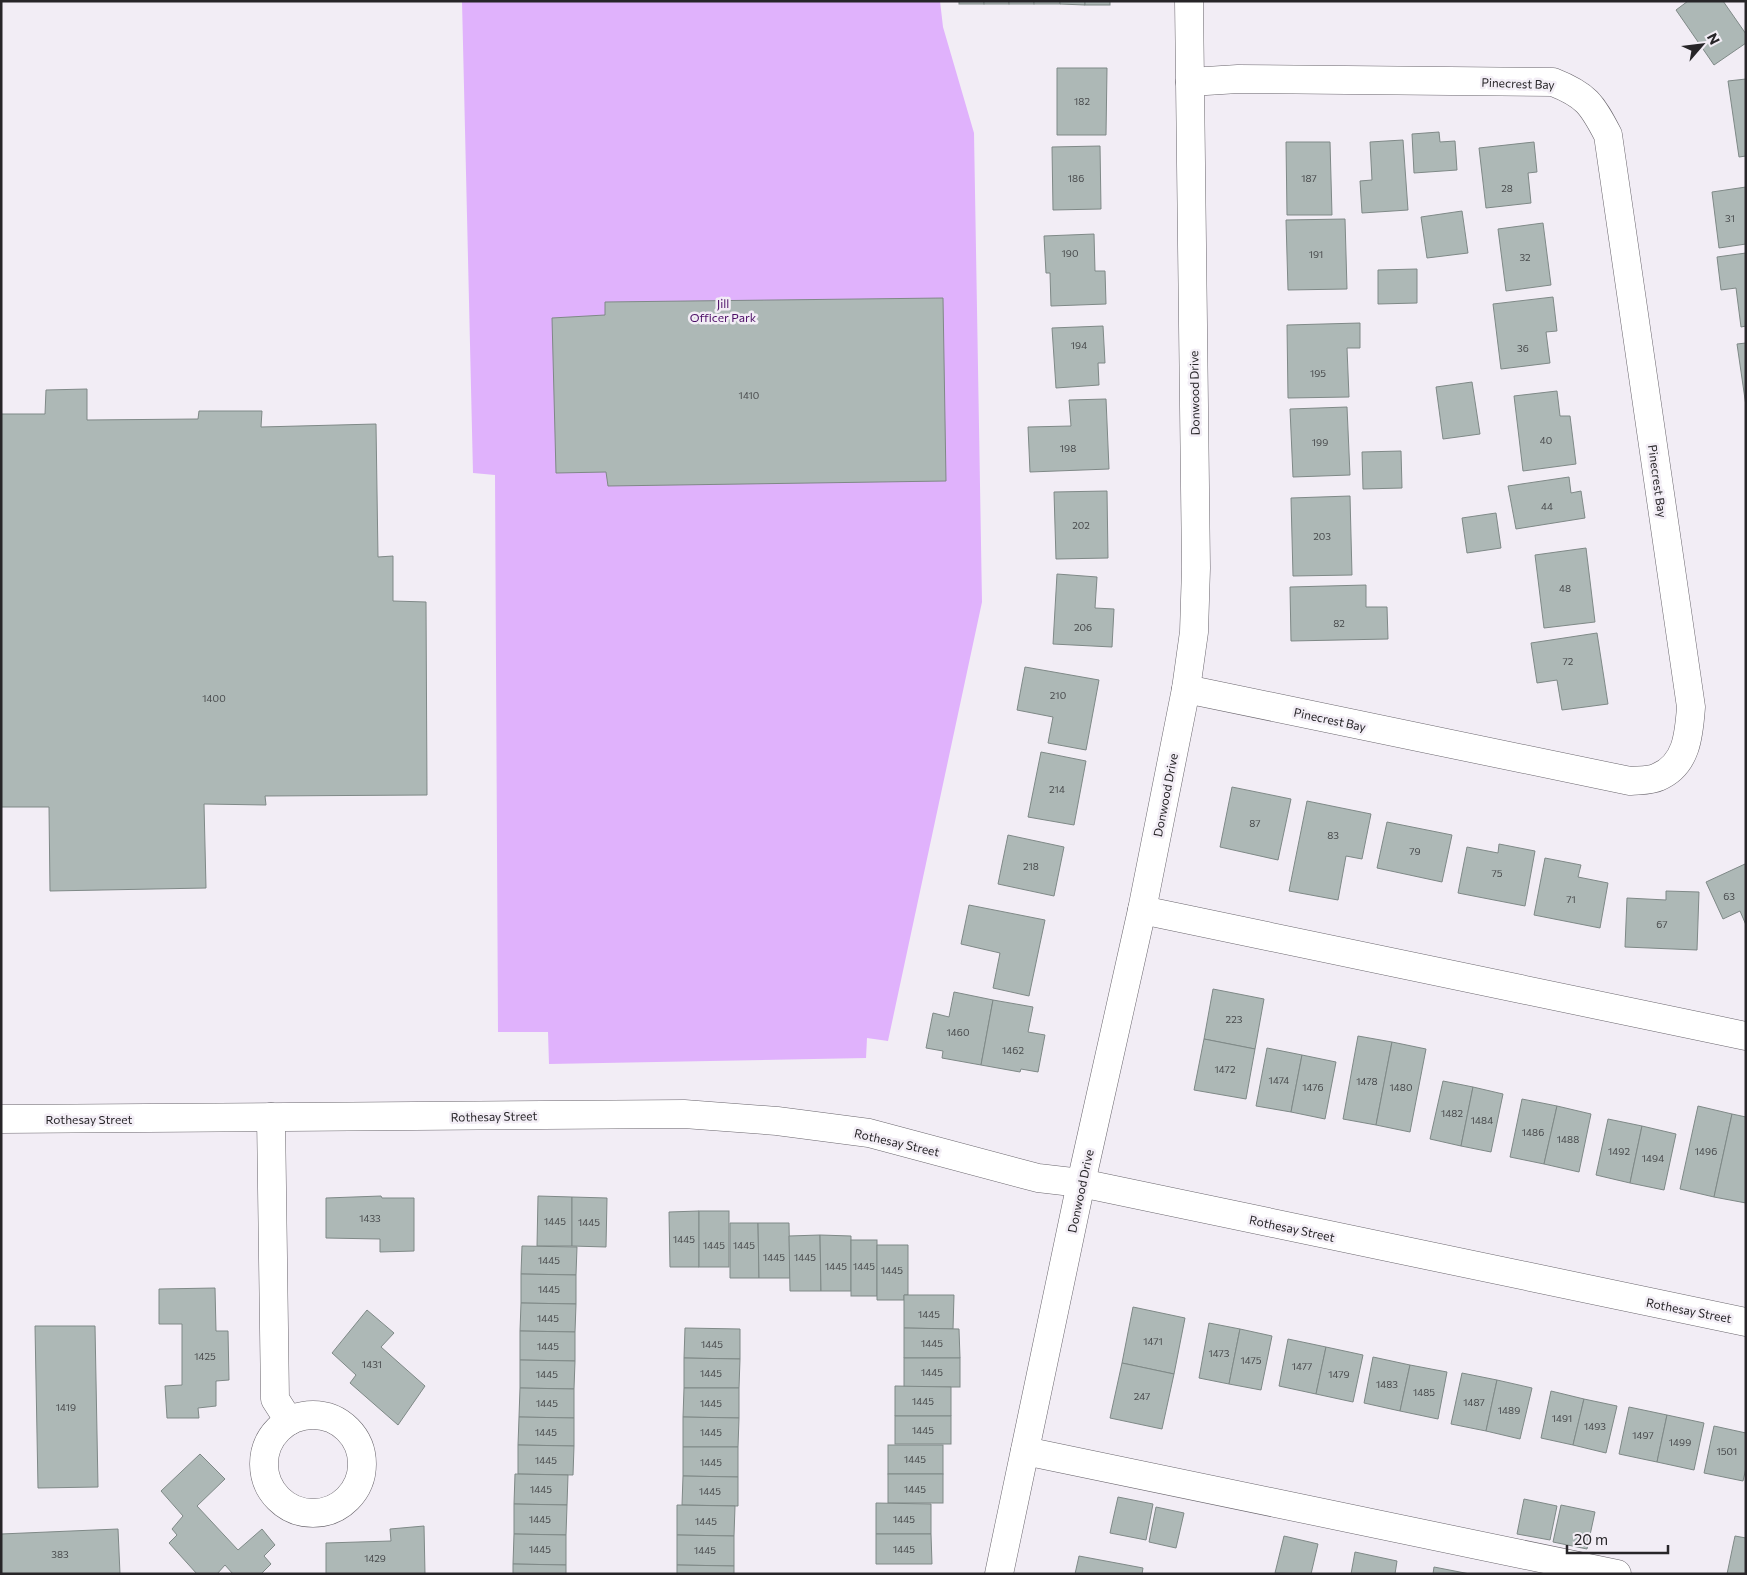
<svg xmlns="http://www.w3.org/2000/svg" width="1747" height="1575" font-family="Commissioner,sans-serif">
  <style>
    .green { fill: #e0b2fc }
    .building { fill: #adb8b6; stroke: #7f8987 }
    .lines { fill: none; stroke-linecap: round; stroke-linejoin: round }
    .minor-casing { stroke: #6a666d; stroke-width: 29 }
    .minor { stroke: #fff; stroke-width: 28 }
    .labels { text-anchor: middle; dominant-baseline: central; stroke-width: 5; stroke-linejoin: round; paint-order: stroke }
    .number-label { font-size: 10px; fill: #484a4c }
    .street-label { font-size: 12px; fill: #272528; stroke: #f2edf5 }
    .park-label { font-size: 12px; fill: #4b0d66; stroke: #f2edf5 }
  </style>
  <rect width="100%" height="100%" fill="#f2edf5"/>
  <!-- green -->
  <polygon class="green" points="462,1 940,1 943,27 974,133 982,602 888,1041 867,1038 866,1058 549,1064 548,1032 498,1032 495,475 473,473"/>
  <!-- building -->
  <g class="building">
    <rect x="959" y="1" width="25" height="3"/>
    <rect x="984" y="1" width="25" height="3"/>
    <rect x="1009" y="1" width="25" height="3"/>
    <rect x="1034" y="1" width="26" height="3"/>
    <polygon points="1060,1 1085,1 1085,5 1060,4"/>
    <rect x="1085" y="1" width="25" height="4"/>
    <polygon points="1688,1 1723,1 1746,34 1746,43 1714,65 1676,10"/>
    <polygon points="1057,68 1107,68 1106,135 1057,135"/>
    <polygon points="1746,79 1746,156 1739,157 1728,81"/>
    <polygon points="1439,132 1440,142 1455,141 1457,170 1414,173 1412,134"/>
    <polygon points="1403,140 1408,210 1362,213 1360,181 1372,180 1370,142"/>
    <polygon points="1286,142 1330,142 1332,215 1287,215"/>
    <polygon points="1534,142 1537,172 1528,173 1531,203 1486,208 1479,148"/>
    <polygon points="1100,146 1101,209 1053,210 1052,147"/>
    <polygon points="1746,187 1746,244 1719,248 1712,192"/>
    <polygon points="1462,211 1468,253 1427,258 1421,217"/>
    <polygon points="1345,219 1347,289 1288,290 1286,220"/>
    <polygon points="1543,223 1551,285 1506,291 1498,229"/>
    <polygon points="1094,234 1095,271 1105,271 1106,304 1051,306 1050,273 1046,273 1044,236"/>
    <polygon points="1746,253 1746,326 1741,327 1736,288 1721,290 1717,257"/>
    <polygon points="1417,269 1417,303 1378,304 1378,270"/>
    <polygon points="1553,297 1557,331 1546,332 1550,363 1501,369 1493,304"/>
    <polygon points="943,298 946,481 608,486 606,472 556,473 552,318 605,315 605,302"/>
    <polygon points="1360,323 1360,348 1347,348 1349,397 1288,398 1287,325"/>
    <polygon points="1103,326 1105,363 1098,363 1099,385 1056,388 1052,328"/>
    <polygon points="1746,343 1746,406 1737,344"/>
    <polygon points="1472,382 1480,434 1443,439 1436,387"/>
    <polygon points="87,389 87,420 198,419 199,411 262,411 261,427 376,424 378,557 393,556 393,601 426,602 427,795 265,796 266,805 204,804 206,888 50,891 49,807 1,807 1,414 45,414 46,390"/>
    <polygon points="1557,391 1560,416 1570,416 1576,464 1523,471 1514,396"/>
    <polygon points="1106,399 1109,469 1030,472 1028,427 1071,426 1069,400"/>
    <polygon points="1347,407 1350,475 1293,477 1290,409"/>
    <polygon points="1401,451 1402,488 1363,489 1362,452"/>
    <polygon points="1569,477 1571,493 1581,491 1585,518 1516,529 1508,486"/>
    <polygon points="1107,491 1108,558 1056,559 1054,492"/>
    <polygon points="1350,496 1352,575 1293,576 1291,498"/>
    <polygon points="1496,513 1501,548 1467,553 1462,518"/>
    <polygon points="1586,548 1595,622 1544,628 1535,555"/>
    <polygon points="1057,574 1097,577 1095,608 1114,609 1112,647 1053,644"/>
    <polygon points="1366,585 1366,607 1387,607 1388,639 1291,641 1290,587"/>
    <polygon points="1597,633 1608,704 1562,710 1557,680 1537,683 1531,643"/>
    <polygon points="1025,667 1099,680 1086,750 1048,743 1053,717 1017,710"/>
    <polygon points="1041,752 1086,761 1074,825 1028,817"/>
    <polygon points="1232,787 1291,799 1278,860 1220,847"/>
    <polygon points="1307,801 1371,814 1362,859 1346,856 1338,900 1289,891"/>
    <polygon points="1387,822 1452,835 1442,882 1377,868"/>
    <polygon points="1008,835 1064,847 1054,896 998,884"/>
    <polygon points="1499,844 1535,851 1525,906 1458,893 1467,847 1498,853"/>
    <polygon points="1545,858 1581,865 1578,877 1608,883 1600,928 1534,915"/>
    <polygon points="1745,864 1746,866 1746,925 1740,911 1723,919 1706,882"/>
    <polygon points="1666,891 1699,892 1697,950 1625,947 1627,898 1666,900"/>
    <polygon points="969,905 1045,920 1029,996 993,988 1000,953 961,944"/>
    <polygon points="1213,989 1264,999 1255,1049 1204,1039"/>
    <polygon points="954,992 993,1000 981,1065 942,1058 943,1051 926,1048 933,1013 949,1017"/>
    <polygon points="993,1000 1033,1007 1028,1032 1045,1035 1038,1072 1021,1069 1020,1072 981,1065"/>
    <polygon points="1358,1036 1392,1042 1376,1125 1343,1119"/>
    <polygon points="1204,1039 1255,1049 1246,1099 1194,1090"/>
    <polygon points="1392,1042 1426,1049 1410,1132 1376,1125"/>
    <polygon points="1267,1048 1302,1055 1291,1112 1256,1106"/>
    <polygon points="1302,1055 1336,1062 1325,1119 1291,1112"/>
    <polygon points="1443,1081 1473,1087 1461,1146 1430,1139"/>
    <polygon points="1473,1087 1503,1094 1491,1152 1461,1146"/>
    <polygon points="1522,1099 1557,1106 1544,1164 1510,1157"/>
    <polygon points="1557,1106 1591,1114 1579,1172 1544,1164"/>
    <polygon points="1698,1106 1732,1114 1714,1197 1680,1189"/>
    <polygon points="1732,1114 1746,1117 1746,1203 1714,1197"/>
    <polygon points="1608,1119 1642,1126 1630,1183 1596,1175"/>
    <polygon points="1642,1126 1676,1134 1664,1190 1630,1183"/>
    <polygon points="381,1196 382,1198 414,1198 414,1251 380,1252 380,1239 326,1238 326,1198"/>
    <polygon points="538,1196 572,1197 572,1246 537,1246"/>
    <polygon points="572,1197 607,1198 606,1247 572,1246"/>
    <polygon points="699,1211 699,1267 670,1267 669,1212"/>
    <rect x="699" y="1211" width="30" height="56"/>
    <polygon points="730,1223 758,1223 759,1278 730,1278"/>
    <polygon points="758,1223 789,1223 790,1278 759,1278"/>
    <polygon points="820,1235 821,1291 790,1291 789,1236"/>
    <polygon points="820,1235 851,1236 851,1291 821,1291"/>
    <rect x="851" y="1240" width="26" height="56"/>
    <polygon points="877,1245 908,1245 908,1295 904,1295 904,1300 877,1300"/>
    <polygon points="522,1246 577,1247 576,1275 521,1274"/>
    <polygon points="521,1274 576,1275 576,1304 521,1303"/>
    <polygon points="215,1288 216,1331 228,1331 229,1380 216,1381 216,1406 198,1408 199,1418 167,1418 165,1386 182,1385 182,1324 159,1324 159,1289"/>
    <polygon points="904,1295 954,1295 953,1329 904,1328"/>
    <polygon points="521,1303 576,1304 575,1332 520,1331"/>
    <polygon points="1133,1307 1185,1318 1174,1374 1122,1363"/>
    <polygon points="367,1310 394,1333 381,1347 425,1386 398,1425 350,1383 356,1375 332,1353"/>
    <polygon points="1209,1323 1240,1329 1229,1384 1199,1378"/>
    <polygon points="35,1326 95,1326 98,1487 38,1488"/>
    <polygon points="685,1328 740,1329 740,1359 684,1358"/>
    <polygon points="904,1328 959,1329 960,1358 904,1358"/>
    <polygon points="1240,1329 1272,1336 1261,1390 1229,1384"/>
    <polygon points="520,1331 575,1332 575,1361 520,1360"/>
    <polygon points="1288,1339 1326,1347 1316,1394 1279,1386"/>
    <polygon points="1326,1347 1363,1355 1353,1402 1316,1394"/>
    <polygon points="1373,1357 1410,1365 1400,1411 1364,1403"/>
    <polygon points="684,1358 740,1359 739,1388 684,1388"/>
    <rect x="904" y="1358" width="56" height="29"/>
    <polygon points="520,1360 575,1361 574,1389 520,1388"/>
    <polygon points="1122,1363 1174,1374 1162,1429 1110,1418"/>
    <polygon points="1410,1365 1447,1372 1438,1419 1400,1411"/>
    <polygon points="1462,1373 1497,1380 1486,1431 1451,1424"/>
    <polygon points="1497,1380 1532,1388 1520,1439 1486,1431"/>
    <polygon points="895,1386 951,1387 951,1416 895,1416"/>
    <polygon points="520,1388 574,1389 574,1418 519,1417"/>
    <polygon points="684,1388 739,1388 739,1418 683,1417"/>
    <polygon points="1551,1391 1584,1399 1573,1445 1541,1438"/>
    <polygon points="1584,1399 1617,1406 1606,1453 1573,1445"/>
    <polygon points="1629,1407 1667,1415 1657,1462 1619,1454"/>
    <polygon points="1667,1415 1704,1423 1694,1470 1657,1462"/>
    <rect x="895" y="1416" width="56" height="28"/>
    <polygon points="519,1417 574,1418 574,1446 518,1445"/>
    <polygon points="683,1417 739,1418 738,1447 683,1447"/>
    <polygon points="1714,1426 1746,1433 1746,1468 1743,1481 1704,1473"/>
    <polygon points="518,1445 574,1446 573,1475 518,1474"/>
    <rect x="888" y="1445" width="55" height="29"/>
    <polygon points="683,1447 738,1447 738,1477 683,1476"/>
    <polygon points="200,1454 225,1479 197,1506 238,1550 262,1529 275,1545 264,1556 271,1564 261,1574 233,1574 225,1565 217,1574 197,1574 169,1543 177,1535 172,1529 183,1516 161,1491"/>
    <polygon points="515,1474 568,1475 567,1505 514,1504"/>
    <rect x="888" y="1474" width="55" height="29"/>
    <polygon points="683,1476 738,1477 738,1506 682,1505"/>
    <polygon points="1118,1497 1153,1504 1146,1540 1110,1533"/>
    <polygon points="1524,1499 1557,1506 1550,1540 1517,1534"/>
    <polygon points="876,1503 931,1504 931,1534 876,1534"/>
    <polygon points="514,1504 567,1505 566,1535 514,1534"/>
    <polygon points="677,1505 735,1506 734,1536 677,1535"/>
    <polygon points="1561,1505 1595,1512 1587,1549 1553,1542"/>
    <polygon points="1156,1507 1184,1513 1176,1548 1149,1542"/>
    <polygon points="424,1526 425,1574 326,1574 326,1543 391,1541 390,1529"/>
    <polygon points="118,1529 120,1574 1,1574 1,1534"/>
    <polygon points="514,1534 566,1535 566,1565 513,1564"/>
    <polygon points="876,1534 931,1534 932,1564 876,1564"/>
    <polygon points="677,1535 734,1536 734,1566 677,1565"/>
    <polygon points="1284,1536 1318,1544 1311,1574 1275,1573"/>
    <polygon points="1735,1536 1746,1538 1746,1574 1727,1574"/>
    <polygon points="1355,1552 1397,1561 1395,1574 1351,1574"/>
    <polygon points="1079,1556 1143,1568 1142,1574 1075,1574"/>
    <polygon points="513,1564 566,1565 566,1574 513,1574"/>
    <polygon points="677,1565 734,1566 734,1574 677,1574"/>
    <polygon points="1434,1567 1470,1574 1433,1574"/>
  </g>
  <g class="lines">
    <defs>
      <g id="minor">
        <path d="M1186,689L1630,781C1639,780 1650,781 1658,777C1687,765 1689,734 1691,707L1608,135C1592,104 1586,95 1553,82L1238,79L1190,82"/>
        <polyline points="1142,910 1746,1036"/>
        <polyline points="271,1117 275,1399 289,1421"/>
        <polyline points="1,1119 684,1114 777,1121 869,1133 1038,1178 1081,1183 1746,1322"/>
        <circle cx="313" cy="1464" r="49"/>
        <polyline points="1025,1451 1617,1574"/>
        <polyline points="999,1574 1081,1183 1142,910 1186,689 1194,632 1196,568 1189,1"/>
      </g>
    </defs>
    <!-- minor casing -->
    <use href="#minor" class="minor-casing"/>
    <!-- minor -->
    <use href="#minor" class="minor"/>
  </g>
  <g class="labels">
    <!-- number labels -->
    <g class="number-label">
      <text x="1082" y="101">182</text>
      <text x="1076" y="178">186</text>
      <text x="1309" y="178">187</text>
      <text x="1507" y="188">28</text>
      <text x="1730" y="218">31</text>
      <text x="1070" y="253">190</text>
      <text x="1316" y="254">191</text>
      <text x="1525" y="257">32</text>
      <text x="1079" y="345">194</text>
      <text x="1523" y="348">36</text>
      <text x="1318" y="373">195</text>
      <text x="749" y="395">1410</text>
      <text x="1546" y="440">40</text>
      <text x="1320" y="442">199</text>
      <text x="1068" y="448">198</text>
      <text x="1547" y="506">44</text>
      <text x="1081" y="525">202</text>
      <text x="1322" y="536">203</text>
      <text x="1565" y="588">48</text>
      <text x="1339" y="623">82</text>
      <text x="1083" y="627">206</text>
      <text x="1568" y="661">72</text>
      <text x="1058" y="695">210</text>
      <text x="214" y="698">1400</text>
      <text x="1057" y="789">214</text>
      <text x="1255" y="823">87</text>
      <text x="1333" y="835">83</text>
      <text x="1415" y="851">79</text>
      <text x="1031" y="866">218</text>
      <text x="1497" y="873">75</text>
      <text x="1729" y="896">63</text>
      <text x="1571" y="899">71</text>
      <text x="1662" y="924">67</text>
      <text x="1234" y="1019">223</text>
      <text x="958" y="1032">1460</text>
      <text x="1013" y="1050">1462</text>
      <text x="1225" y="1069">1472</text>
      <text x="1279" y="1080">1474</text>
      <text x="1367" y="1081">1478</text>
      <text x="1313" y="1087">1476</text>
      <text x="1401" y="1087">1480</text>
      <text x="1452" y="1113">1482</text>
      <text x="1482" y="1120">1484</text>
      <text x="1533" y="1132">1486</text>
      <text x="1568" y="1139">1488</text>
      <text x="1619" y="1151">1492</text>
      <text x="1706" y="1151">1496</text>
      <text x="1653" y="1158">1494</text>
      <text x="370" y="1218">1433</text>
      <text x="555" y="1221">1445</text>
      <text x="589" y="1222">1445</text>
      <text x="684" y="1239">1445</text>
      <text x="714" y="1245">1445</text>
      <text x="744" y="1245">1445</text>
      <text x="774" y="1257">1445</text>
      <text x="805" y="1257">1445</text>
      <text x="549" y="1260">1445</text>
      <text x="836" y="1266">1445</text>
      <text x="864" y="1266">1445</text>
      <text x="892" y="1270">1445</text>
      <text x="549" y="1289">1445</text>
      <text x="929" y="1314">1445</text>
      <text x="548" y="1318">1445</text>
      <text x="1153" y="1341">1471</text>
      <text x="932" y="1343">1445</text>
      <text x="712" y="1344">1445</text>
      <text x="548" y="1346">1445</text>
      <text x="1219" y="1353">1473</text>
      <text x="205" y="1356">1425</text>
      <text x="1251" y="1360">1475</text>
      <text x="372" y="1364">1431</text>
      <text x="1302" y="1366">1477</text>
      <text x="932" y="1372">1445</text>
      <text x="711" y="1373">1445</text>
      <text x="547" y="1374">1445</text>
      <text x="1339" y="1374">1479</text>
      <text x="1387" y="1384">1483</text>
      <text x="1424" y="1392">1485</text>
      <text x="1142" y="1396">247</text>
      <text x="923" y="1401">1445</text>
      <text x="1474" y="1402">1487</text>
      <text x="547" y="1403">1445</text>
      <text x="711" y="1403">1445</text>
      <text x="66" y="1407">1419</text>
      <text x="1509" y="1410">1489</text>
      <text x="1562" y="1418">1491</text>
      <text x="1595" y="1426">1493</text>
      <text x="923" y="1430">1445</text>
      <text x="546" y="1432">1445</text>
      <text x="711" y="1432">1445</text>
      <text x="1643" y="1435">1497</text>
      <text x="1680" y="1442">1499</text>
      <text x="1727" y="1451">1501</text>
      <text x="915" y="1459">1445</text>
      <text x="546" y="1460">1445</text>
      <text x="711" y="1462">1445</text>
      <text x="541" y="1489">1445</text>
      <text x="915" y="1489">1445</text>
      <text x="710" y="1491">1445</text>
      <text x="540" y="1519">1445</text>
      <text x="904" y="1519">1445</text>
      <text x="706" y="1521">1445</text>
      <text x="540" y="1549">1445</text>
      <text x="904" y="1549">1445</text>
      <text x="705" y="1550">1445</text>
      <text x="60" y="1554">383</text>
      <text x="375" y="1558">1429</text>
    </g>
    <!-- street labels -->
    <g class="street-label">
      <text transform="translate(1518 83) rotate(2)">Pinecrest Bay</text>
      <text transform="translate(1194 393) rotate(-91)">Donwood Drive</text>
      <text transform="translate(1658 481) rotate(82)">Pinecrest Bay</text>
      <text transform="translate(1330 719) rotate(12)">Pinecrest Bay</text>
      <text transform="translate(1165 795) rotate(-79)">Donwood Drive</text>
      <text transform="translate(494 1116) rotate(-1)">Rothesay Street</text>
      <text x="89" y="1119">Rothesay Street</text>
      <text transform="translate(897 1142) rotate(13)">Rothesay Street</text>
      <text transform="translate(1080 1191) rotate(-78)">Donwood Drive</text>
      <text transform="translate(1292 1228) rotate(12)">Rothesay Street</text>
      <text transform="translate(1689 1310) rotate(11)">Rothesay Street</text>
    </g>
    <!-- park labels -->
    <g class="park-label">
      <text x="723" y="303">Jill<tspan x="723" dy="14">Officer Park</tspan></text>
    </g>
  </g>
  <!-- border -->
  <rect width="1747" height="1575" fill="none" stroke="#272528" stroke-width="5"/>
  <!-- north arrow -->
  <g transform="translate(1702 45) rotate(62)" stroke="#f2edf5" stroke-width="4" paint-order="stroke">
  <path d="M0-4L9 19L0 12L-9 19Z" fill="#272528"/>
  <text y="-8" font-size="14" font-weight="bold" text-anchor="middle" fill="#272528">N</text>
  </g>
  <!-- scale -->
  <path d="M1567 1545v8h101v-8" fill="none" stroke="#272528" stroke-width="2.5"/>
  <text x="1574" y="1545" font-size="15" fill="#272528" stroke="#f2edf5" stroke-width="4" paint-order="stroke">20 m</text>
</svg>
